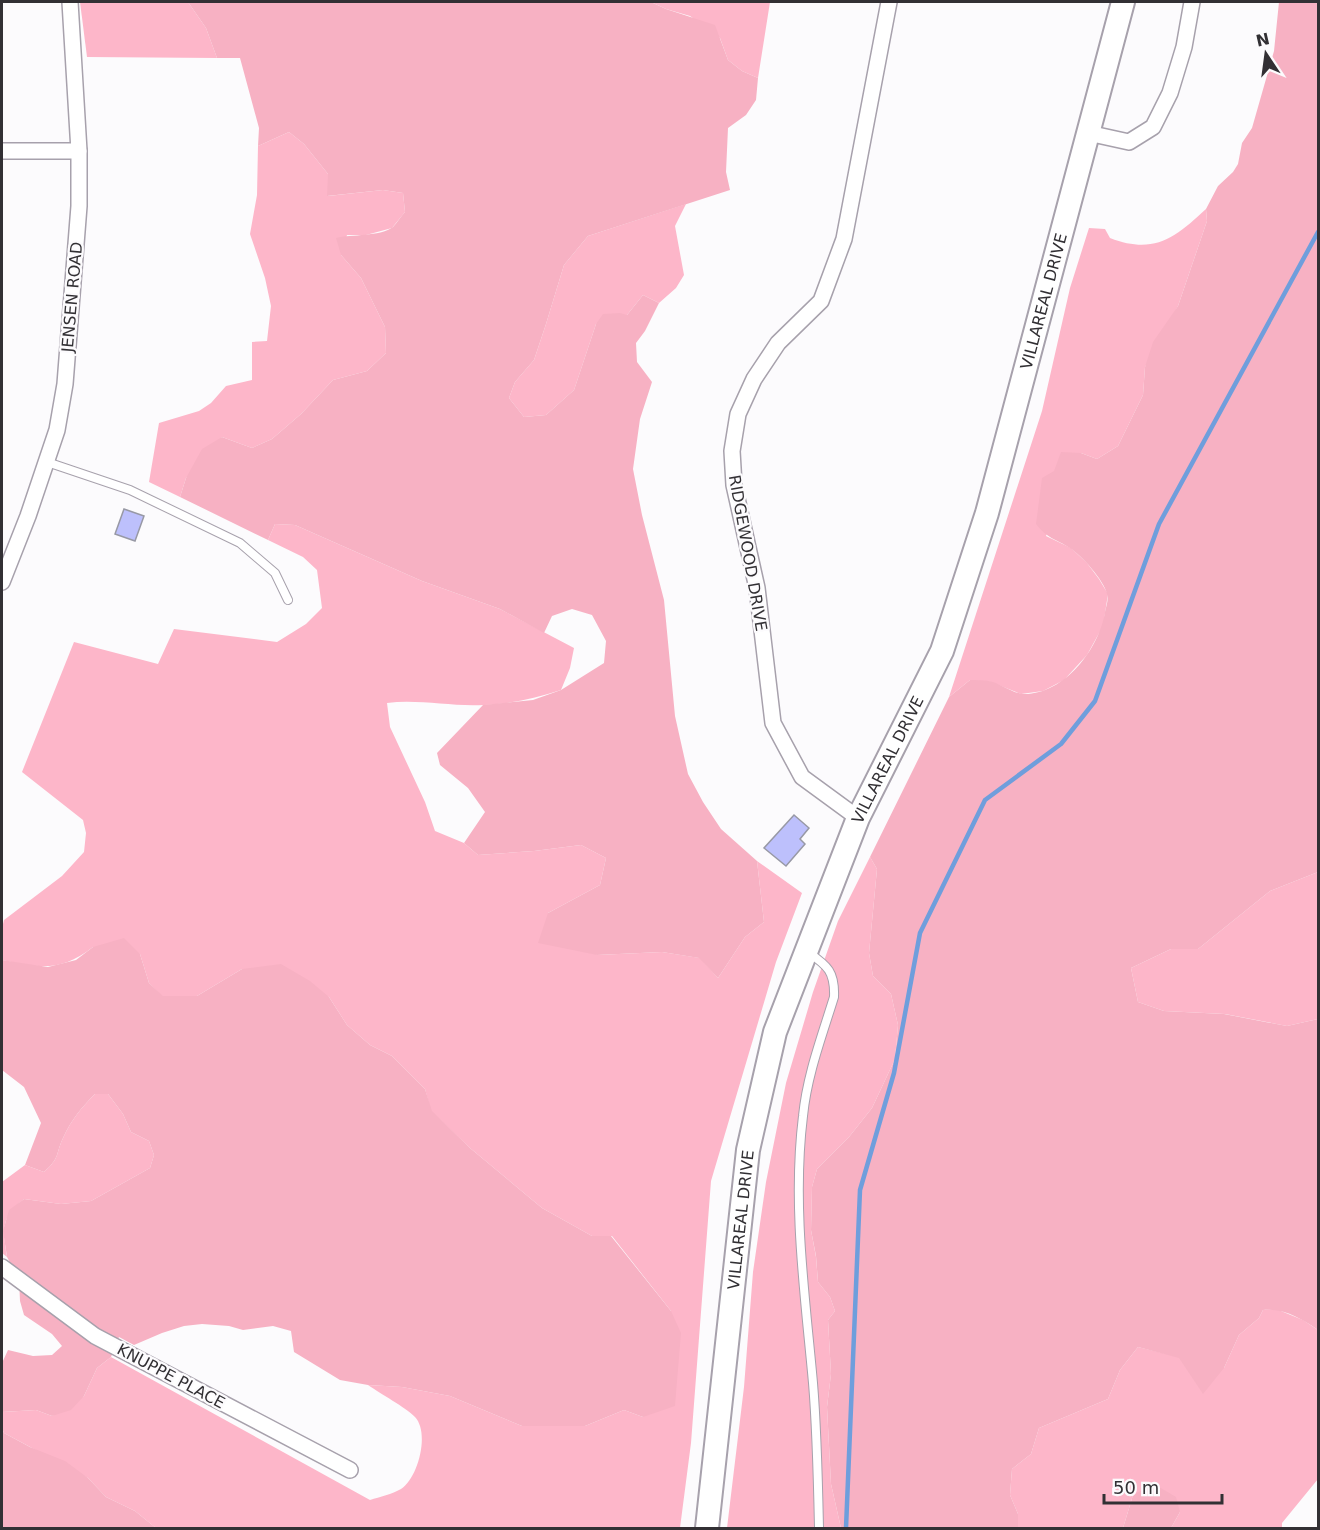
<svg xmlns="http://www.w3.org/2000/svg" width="1320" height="1530" font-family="'DejaVu Sans',sans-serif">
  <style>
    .green { fill: #fdb6c9 }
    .forest { fill: #f7b1c3 }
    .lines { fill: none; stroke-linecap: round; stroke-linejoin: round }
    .stream { stroke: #6f9edc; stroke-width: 4.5 }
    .building { fill: #bdc0fc; stroke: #9899a5; stroke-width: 1.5 }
    .lane-casing { stroke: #a7a1ac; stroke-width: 10 }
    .street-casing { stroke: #a7a1ac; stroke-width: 18 }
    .secondary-casing { stroke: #a7a1ac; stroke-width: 26 }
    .lane { stroke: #fff; stroke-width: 8 }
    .street { stroke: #fff; stroke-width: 15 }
    .secondary { stroke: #fff; stroke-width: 22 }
    .labels { text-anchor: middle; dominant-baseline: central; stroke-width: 4.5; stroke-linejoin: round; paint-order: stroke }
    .street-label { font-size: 16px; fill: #323034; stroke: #fcfbfd }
  </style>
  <rect width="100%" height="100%" fill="#fcfbfd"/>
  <!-- green -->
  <g class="green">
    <polygon points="80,2 188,2 206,28 217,58 87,57"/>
    <polygon points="651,2 770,2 758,78 742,71 728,60 720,38 690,16 666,9"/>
    <polygon points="289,132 304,144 328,174 328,196 383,190 403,193 405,212 392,228 366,235 347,235 341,255 361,278 385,327 386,353 367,371 333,380 301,414 272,439 252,448 222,437 186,478 180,497 149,482 159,423 199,411 211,403 226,386 252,380 252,342 267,341 271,306 265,278 250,234 257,195 258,146"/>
    <polygon points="686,204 675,226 684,275 676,288 659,303 643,295 627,315 596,324 574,390 546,415 524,417 509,398 515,382 534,360 546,324 564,265 588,236"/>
    <path d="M1206,209L1207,221L1178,306L1145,367L1143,395L1118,446L1097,459L1081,453L1046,536L1071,548L1087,563L1099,579L1108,594L1103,626L1087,655L1064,680L1043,691L1021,694L991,682L970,680L949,697L1042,411L1070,288L1089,228L1105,229L1110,238C1154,255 1175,238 1206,209Z"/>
    <path d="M275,524L295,525L422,581L500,609L574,648L570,668L561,690C536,698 511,704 484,705C452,707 419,699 387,703L390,727L425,802L435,831L464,843L478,855L534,851L581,845L606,858L600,885L548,913L597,955L662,952L700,958L718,978L745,937L764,922L757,861L802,893L776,962L711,1181L691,1443L680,1528H156L135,1511L106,1497L88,1478L4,1433L2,1428V1412L36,1410L52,1416L84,1396L97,1368L111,1357L370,1500C380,1497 392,1494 401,1489C418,1478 430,1433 415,1417C405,1407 381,1394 368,1385L402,1387L450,1396L522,1426H585L624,1410L643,1417L671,1311L612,1236H592L542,1208L470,1148L431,1111L425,1089L392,1056L370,1045L347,1025L329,997L242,969L197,996H162L149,983L140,954L93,947C61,972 40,968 2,960V928L4,920L62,876L84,852L86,833L83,820L22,772L74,642L158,664L174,629L277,642L306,624L322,608L317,570L303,557L268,540Z"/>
    <polygon points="870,857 877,869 869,953 873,976 891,994 898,1025 895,1059 872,1108 849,1137 817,1169 812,1187 811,1230 816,1257 818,1282 830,1297 835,1311 828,1320 831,1374 827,1407 831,1484 841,1528 727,1528 744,1387 753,1272 766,1182 786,1083 813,992 838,921"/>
    <polygon points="1318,872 1318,1019 1287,1026 1225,1014 1164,1011 1138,1002 1131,968 1171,949 1198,949 1270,891"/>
    <path d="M95,1094H108L123,1114L131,1132L149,1141L154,1155L150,1168L91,1201L61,1204L24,1199C0,1218 3,1229 7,1257L2,1253V1182L25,1165L44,1172C61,1157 55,1154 64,1136C72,1119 82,1107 95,1094Z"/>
    <polygon points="1276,1309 1303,1320 1318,1330 1318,1479 1282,1523 1282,1528 1171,1528 1180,1512 1133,1495 1123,1528 1018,1528 1018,1514 1010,1495 1012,1469 1031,1454 1039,1428 1108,1399 1120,1370 1138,1347 1224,1368 1239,1335 1259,1318 1263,1310"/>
  </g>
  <!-- forest -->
  <g class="forest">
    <path d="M188,2H651L666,9L715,25L728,60L742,71L758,78L756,100L746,115L728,128L726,172L730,190L588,236L564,265L546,324L534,360L515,382L509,398L524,417L546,415L574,390L596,324L603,314L620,313L627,315L643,295L659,303L645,331L636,343L637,362L652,382L640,419L633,469L642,515L664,600L675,716L688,774L703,802L721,829L757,861L764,922L745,937L718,978L699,958L662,952L597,955L538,943L548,913L600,885L606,858L581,845L534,851L478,855L464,843L485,812L468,788L440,765L437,753L483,705L533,700L561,690L604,663L606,641L592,615L572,609L552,616L544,633L500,609L422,581L295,525L275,524L268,540L180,497L186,478L202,449L222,437L252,448L272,439L301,414L333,380L367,371L386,353L385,327L361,278L341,255L336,238C352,234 379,237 393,227C397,223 401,216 405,212L403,193L383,190L327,196L328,174L304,144L289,132L258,146L259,128L240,58H217L206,28Z"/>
    <path d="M1279,2H1318V872L1270,891L1198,949H1171L1131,968L1138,1002L1164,1011L1224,1014L1287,1026L1318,1019V1330C1302,1319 1284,1308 1263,1310L1259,1318L1239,1335L1224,1368L1203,1394L1179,1358L1138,1347L1120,1370L1108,1399L1039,1428L1031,1454L1012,1469L1010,1495L1018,1514V1528H841L831,1484L827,1407L831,1374L828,1320L835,1311L830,1297L818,1282L816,1256L811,1230L812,1187L817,1169L849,1137L872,1108L895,1059L898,1025L891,994L873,976L869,953L877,869L870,857L949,697L970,680C977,680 986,680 993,682C1002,685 1013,693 1023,694C1064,695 1099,649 1105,612C1106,607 1109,599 1107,594C1104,580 1081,555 1070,548C1054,538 1048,539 1036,524L1042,478L1054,471L1061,452L1081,453L1097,459L1118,446L1143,395L1145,367L1153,342L1178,306L1207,221L1206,209L1218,186L1233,172L1238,164L1242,143L1252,128L1274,51Z"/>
    <path d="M124,938L140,954L149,983L163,996H197L242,969L281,964L310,981L329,997L347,1025L370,1045L392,1056L425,1089L432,1111L470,1148L542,1208L592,1236H611L671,1311L681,1333L675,1406L643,1417L624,1410L585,1426H522L450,1396L402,1387L368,1385L340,1380L294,1352L291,1331L273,1326L243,1330L229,1326L202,1324L184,1326L162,1333L134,1345L119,1337L111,1357L97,1368L84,1396L71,1410L52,1416L36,1410L2,1412V1363L8,1350L33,1356L52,1355L62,1346L52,1334L24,1315L20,1301L19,1279L7,1257L3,1231L9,1210L24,1199L61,1204L91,1201L150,1168L154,1155L149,1141L131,1132L123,1114L108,1094H95C82,1107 72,1119 64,1136C55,1154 61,1157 44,1172L25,1165L41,1123L24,1087L2,1070V960L48,967L76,960L93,947Z"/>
    <polygon points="2,1428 4,1433 30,1447 65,1461 88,1478 106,1497 135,1511 156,1528 2,1528"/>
    <polygon points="1154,1484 1176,1497 1180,1512 1171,1528 1123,1528 1133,1495"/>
  </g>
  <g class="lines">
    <!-- stream -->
    <polyline class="stream" points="846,1528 860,1190 894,1073 920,933 985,800 1061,744 1095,701 1159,524 1318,232"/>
  </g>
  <!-- building -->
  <g class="building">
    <polygon points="124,509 144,516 135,541 115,534"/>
    <polygon points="794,815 809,828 800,839 805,844 786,866 764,848"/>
  </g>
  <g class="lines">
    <defs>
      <g id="lane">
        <polyline points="47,462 130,490 240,543 275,573 288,600"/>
        <path d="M808,952C828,966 835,972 834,997C822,1036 807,1075 803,1116C792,1205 805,1294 813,1383C817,1431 818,1480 819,1528"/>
      </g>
      <g id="street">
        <polyline points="1088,133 1129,142 1153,127 1170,93 1184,47 1192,2"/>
        <polyline points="2,151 79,151"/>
        <polyline points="2,582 28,516 57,430 65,384 79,206 79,151 70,2"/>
        <polyline points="858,818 802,777 773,723 757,588 734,485 732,451 738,414 754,379 778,343 821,301 844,239 889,2"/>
        <polyline points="2,1267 95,1336 350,1470"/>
      </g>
      <g id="secondary">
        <path id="s1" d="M707,1528L748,1150L775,1032L858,818L942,651L987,513L1123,2"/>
      </g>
    </defs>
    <!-- lane casing -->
    <use href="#lane" class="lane-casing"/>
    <!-- street casing -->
    <use href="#street" class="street-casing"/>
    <!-- secondary casing -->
    <use href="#secondary" class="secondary-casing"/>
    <!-- lane -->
    <use href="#lane" class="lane"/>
    <!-- street -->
    <use href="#street" class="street"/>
    <!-- secondary -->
    <use href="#secondary" class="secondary"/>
  </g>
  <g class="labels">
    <!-- street labels -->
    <g class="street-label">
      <text transform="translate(72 297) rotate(-85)">JENSEN ROAD</text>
      <text stroke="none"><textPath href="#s1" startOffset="1282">VILLAREAL DRIVE</textPath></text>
      <text transform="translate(748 553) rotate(80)">RIDGEWOOD DRIVE</text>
      <text stroke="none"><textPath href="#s1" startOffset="796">VILLAREAL DRIVE</textPath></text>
      <text stroke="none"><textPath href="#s1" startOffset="310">VILLAREAL DRIVE</textPath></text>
      <text transform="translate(171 1376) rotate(28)">KNUPPE PLACE</text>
    </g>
  </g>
  <!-- border -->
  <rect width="1320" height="1530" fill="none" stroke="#323034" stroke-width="6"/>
  <!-- north arrow -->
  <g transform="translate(1266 54) rotate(347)" stroke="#fcfbfd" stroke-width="4.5" paint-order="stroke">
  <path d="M0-4.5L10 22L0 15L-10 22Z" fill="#323034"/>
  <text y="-9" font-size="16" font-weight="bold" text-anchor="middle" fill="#323034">N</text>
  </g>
  <!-- scale -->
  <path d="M1104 1494v9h118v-9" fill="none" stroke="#323034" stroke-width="3"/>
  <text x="1113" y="1494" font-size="18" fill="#323034" stroke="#fcfbfd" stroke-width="4.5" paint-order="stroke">50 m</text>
</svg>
